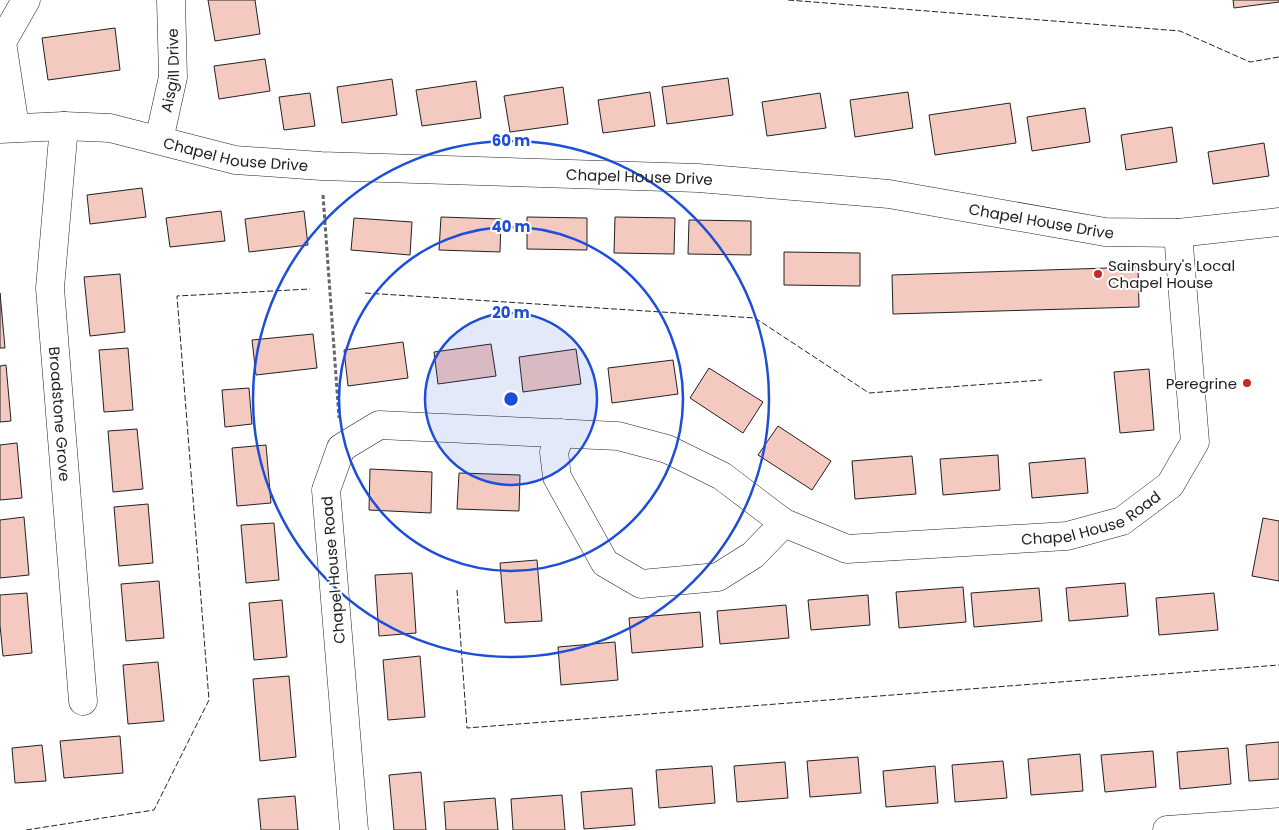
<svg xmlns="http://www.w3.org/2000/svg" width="1279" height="830" font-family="Poppins,sans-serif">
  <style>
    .building { fill: #f3c9c0; stroke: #222 }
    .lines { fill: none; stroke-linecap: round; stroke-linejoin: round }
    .minor-casing { stroke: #222; stroke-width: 29 }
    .path { stroke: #646464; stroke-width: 3; stroke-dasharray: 4 2.5; stroke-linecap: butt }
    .minor { stroke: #fff; stroke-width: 28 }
    .fence { stroke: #222; stroke-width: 1; stroke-dasharray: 6 2.5; stroke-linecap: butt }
    .ring { fill: none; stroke: #1d4ed8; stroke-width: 2.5 }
    .poi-dot { fill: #c62828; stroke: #fff; stroke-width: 2 }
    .labels { text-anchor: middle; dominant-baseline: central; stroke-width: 4; stroke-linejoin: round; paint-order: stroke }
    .street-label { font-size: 15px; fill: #222; stroke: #fff }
    .poi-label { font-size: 15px; fill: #222; stroke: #fff; text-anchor: start }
    .centre { fill: #1d4ed8; stroke: #fff; stroke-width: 2.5 }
    .ring-label { font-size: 15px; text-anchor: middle; font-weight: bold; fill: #1d4ed8; stroke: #fff; stroke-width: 4; stroke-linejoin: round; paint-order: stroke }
  </style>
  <rect width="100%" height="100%" fill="#fff"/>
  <!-- building -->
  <g class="building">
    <polygon points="208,0 255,0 260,34 215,41"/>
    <polygon points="1233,0 1279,0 1279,2 1234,8"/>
    <polygon points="115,28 120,70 48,80 42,38"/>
    <polygon points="265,59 270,91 219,99 214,66"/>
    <polygon points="728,78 733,115 667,124 662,87"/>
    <polygon points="392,79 397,115 342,123 337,87"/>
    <polygon points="476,81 481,118 422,126 416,90"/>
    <polygon points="563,87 568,124 510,132 504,96"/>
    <polygon points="650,92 655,126 603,133 598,100"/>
    <polygon points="908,92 913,128 855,137 850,100"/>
    <polygon points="310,93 315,126 284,130 279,97"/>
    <polygon points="820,93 826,128 767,136 762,102"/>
    <polygon points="1010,103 1016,143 935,155 929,115"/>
    <polygon points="1085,108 1090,142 1032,151 1027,117"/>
    <polygon points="1172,127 1177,162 1126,170 1121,135"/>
    <polygon points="1264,143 1269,176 1213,184 1208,152"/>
    <polygon points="142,188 146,217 90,224 87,195"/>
    <polygon points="221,211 225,241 170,247 166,218"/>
    <polygon points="304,211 308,245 249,252 245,219"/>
    <polygon points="441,217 501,219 500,252 439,250"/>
    <polygon points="527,217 587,218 587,250 527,249"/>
    <polygon points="615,217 675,218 674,254 614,253"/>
    <polygon points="354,218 412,222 410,255 351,250"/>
    <polygon points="689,220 751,221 751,255 688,254"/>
    <polygon points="784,252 860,253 860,286 784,285"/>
    <polygon points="1138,267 1139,307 893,314 892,275"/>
    <polygon points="120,274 125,332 90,336 84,277"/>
    <polygon points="0,293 5,348 0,348"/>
    <polygon points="313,334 317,368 256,375 252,340"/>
    <polygon points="403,342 408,378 348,386 344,350"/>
    <polygon points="491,344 496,376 438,384 434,352"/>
    <polygon points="128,348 133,410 104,412 99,350"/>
    <polygon points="576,349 581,384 523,392 519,357"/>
    <polygon points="673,360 678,394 612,403 608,368"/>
    <polygon points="6,365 11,421 0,422 0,366"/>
    <polygon points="709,368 763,402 743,433 690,398"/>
    <polygon points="1149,369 1154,430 1120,433 1114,372"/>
    <polygon points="249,388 252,424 225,427 222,390"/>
    <polygon points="778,426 831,461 812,490 758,455"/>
    <polygon points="137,429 143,489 113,492 108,431"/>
    <polygon points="17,443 22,498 0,500 0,445"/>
    <polygon points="266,445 271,503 237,506 232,448"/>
    <polygon points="998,455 1000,490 943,495 940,459"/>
    <polygon points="912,456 916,494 855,499 852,461"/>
    <polygon points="1085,458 1088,493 1032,498 1029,463"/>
    <polygon points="370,469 432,472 431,513 369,510"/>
    <polygon points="459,473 520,475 519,511 457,509"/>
    <polygon points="148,504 153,563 119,566 114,507"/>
    <polygon points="24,517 29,575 0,578 0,520"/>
    <polygon points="1263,518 1279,521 1279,581 1252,576"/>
    <polygon points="274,523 279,580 246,583 241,525"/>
    <polygon points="537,560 542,621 505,623 500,563"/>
    <polygon points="412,573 416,633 379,636 375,575"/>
    <polygon points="159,581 164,638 126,641 121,584"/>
    <polygon points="1125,583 1128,616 1069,621 1066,588"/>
    <polygon points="963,587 966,622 899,628 896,592"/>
    <polygon points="1039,588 1042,621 974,627 971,593"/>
    <polygon points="27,593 32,653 3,656 0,625 0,595"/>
    <polygon points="1214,593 1218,630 1159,635 1156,598"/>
    <polygon points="868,595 870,625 811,630 808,600"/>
    <polygon points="282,600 287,657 254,660 249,603"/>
    <polygon points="786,605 789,638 720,644 717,611"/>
    <polygon points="700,612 703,647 632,653 629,618"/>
    <polygon points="615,642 618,680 561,685 558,647"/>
    <polygon points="420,656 425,717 388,720 383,660"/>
    <polygon points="158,662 164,721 128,724 123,665"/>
    <polygon points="289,676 296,757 260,761 253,679"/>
    <polygon points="120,736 123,773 64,778 60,741"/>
    <polygon points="1279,742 1279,779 1249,781 1246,745"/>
    <polygon points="42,745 46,781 15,783 12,748"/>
    <polygon points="1228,748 1231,784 1180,789 1177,752"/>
    <polygon points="1153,751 1156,787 1105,792 1101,755"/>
    <polygon points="1080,754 1083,791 1031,795 1028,759"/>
    <polygon points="858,757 861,793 810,797 807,761"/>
    <polygon points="1003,761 1007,798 955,802 952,765"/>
    <polygon points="785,762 788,798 737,802 734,766"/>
    <polygon points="712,766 715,803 659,808 656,770"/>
    <polygon points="935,766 938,803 886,807 883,771"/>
    <polygon points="421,772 426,830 394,830 389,775"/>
    <polygon points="632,788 635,825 584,829 581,792"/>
    <polygon points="562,795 565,830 513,830 511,799"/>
    <polygon points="295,796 298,830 261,830 258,799"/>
    <polygon points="495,798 498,830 446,830 444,802"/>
  </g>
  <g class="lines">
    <defs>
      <g id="minor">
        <path id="s1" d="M64,126L50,288L83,701"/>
        <polyline points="15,127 2,42 26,0"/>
        <path id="s2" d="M0,129L64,126L110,128L235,160L321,166L698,178L889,194L1105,232L1178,233L1279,222"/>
        <path id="s3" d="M159,140L173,77L171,0"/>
        <polyline points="561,433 554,452 557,477 605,563 641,584 718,577 753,555 784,523"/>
        <path id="s4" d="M354,830L326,490L341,448L379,425L618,436L667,449L722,476L784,523L847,549L1067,536L1122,521L1170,485L1195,442L1178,233"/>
        <polyline points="1167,830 1279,822"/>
      </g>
    </defs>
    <!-- minor casing -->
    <use href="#minor" class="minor-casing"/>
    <!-- path -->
    <polyline class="path" points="323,195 339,418"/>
    <!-- minor -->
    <use href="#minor" class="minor"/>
    <!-- fence -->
    <g class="fence">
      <polyline points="788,0 1180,31 1250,62 1279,57"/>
      <polyline points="365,293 755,318 869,393 1042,380"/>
      <polyline points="457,590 467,728 1279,665"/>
      <polyline points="26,830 154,810 209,700 177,296 310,289"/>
    </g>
  </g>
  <!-- distance rings -->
  <circle cx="511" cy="399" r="86" fill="#1d4ed8" fill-opacity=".12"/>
  <g class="ring">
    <circle cx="511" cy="399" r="86"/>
    <circle cx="511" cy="399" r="172"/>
    <circle cx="511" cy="399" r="258"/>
  </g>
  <!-- markers -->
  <g class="poi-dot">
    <circle cx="1098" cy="274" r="5"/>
    <circle cx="1247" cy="383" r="5"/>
  </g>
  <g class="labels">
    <!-- street labels -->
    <g class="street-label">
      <text stroke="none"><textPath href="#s3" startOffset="71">Aisgill Drive</textPath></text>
      <text stroke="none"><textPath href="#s2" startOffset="239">Chapel House Drive</textPath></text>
      <text stroke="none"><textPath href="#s2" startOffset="644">Chapel House Drive</textPath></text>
      <text stroke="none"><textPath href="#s2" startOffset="1049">Chapel House Drive</textPath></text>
      <text stroke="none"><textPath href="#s1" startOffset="289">Broadstone Grove</textPath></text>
      <text stroke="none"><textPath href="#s4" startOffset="1176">Chapel House Road</textPath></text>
      <text transform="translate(333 570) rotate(-95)">Chapel House Road</text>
    </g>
    <!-- poi labels -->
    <g class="poi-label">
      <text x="1108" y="265">Sainsbury's Local<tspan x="1108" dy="17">Chapel House</tspan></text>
      <text x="1237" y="383" text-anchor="end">Peregrine</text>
    </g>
  </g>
  <circle cx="511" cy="399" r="8" class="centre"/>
  <g class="ring-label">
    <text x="511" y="146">60 m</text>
    <text x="511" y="232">40 m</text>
    <text x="511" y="318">20 m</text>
  </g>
</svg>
